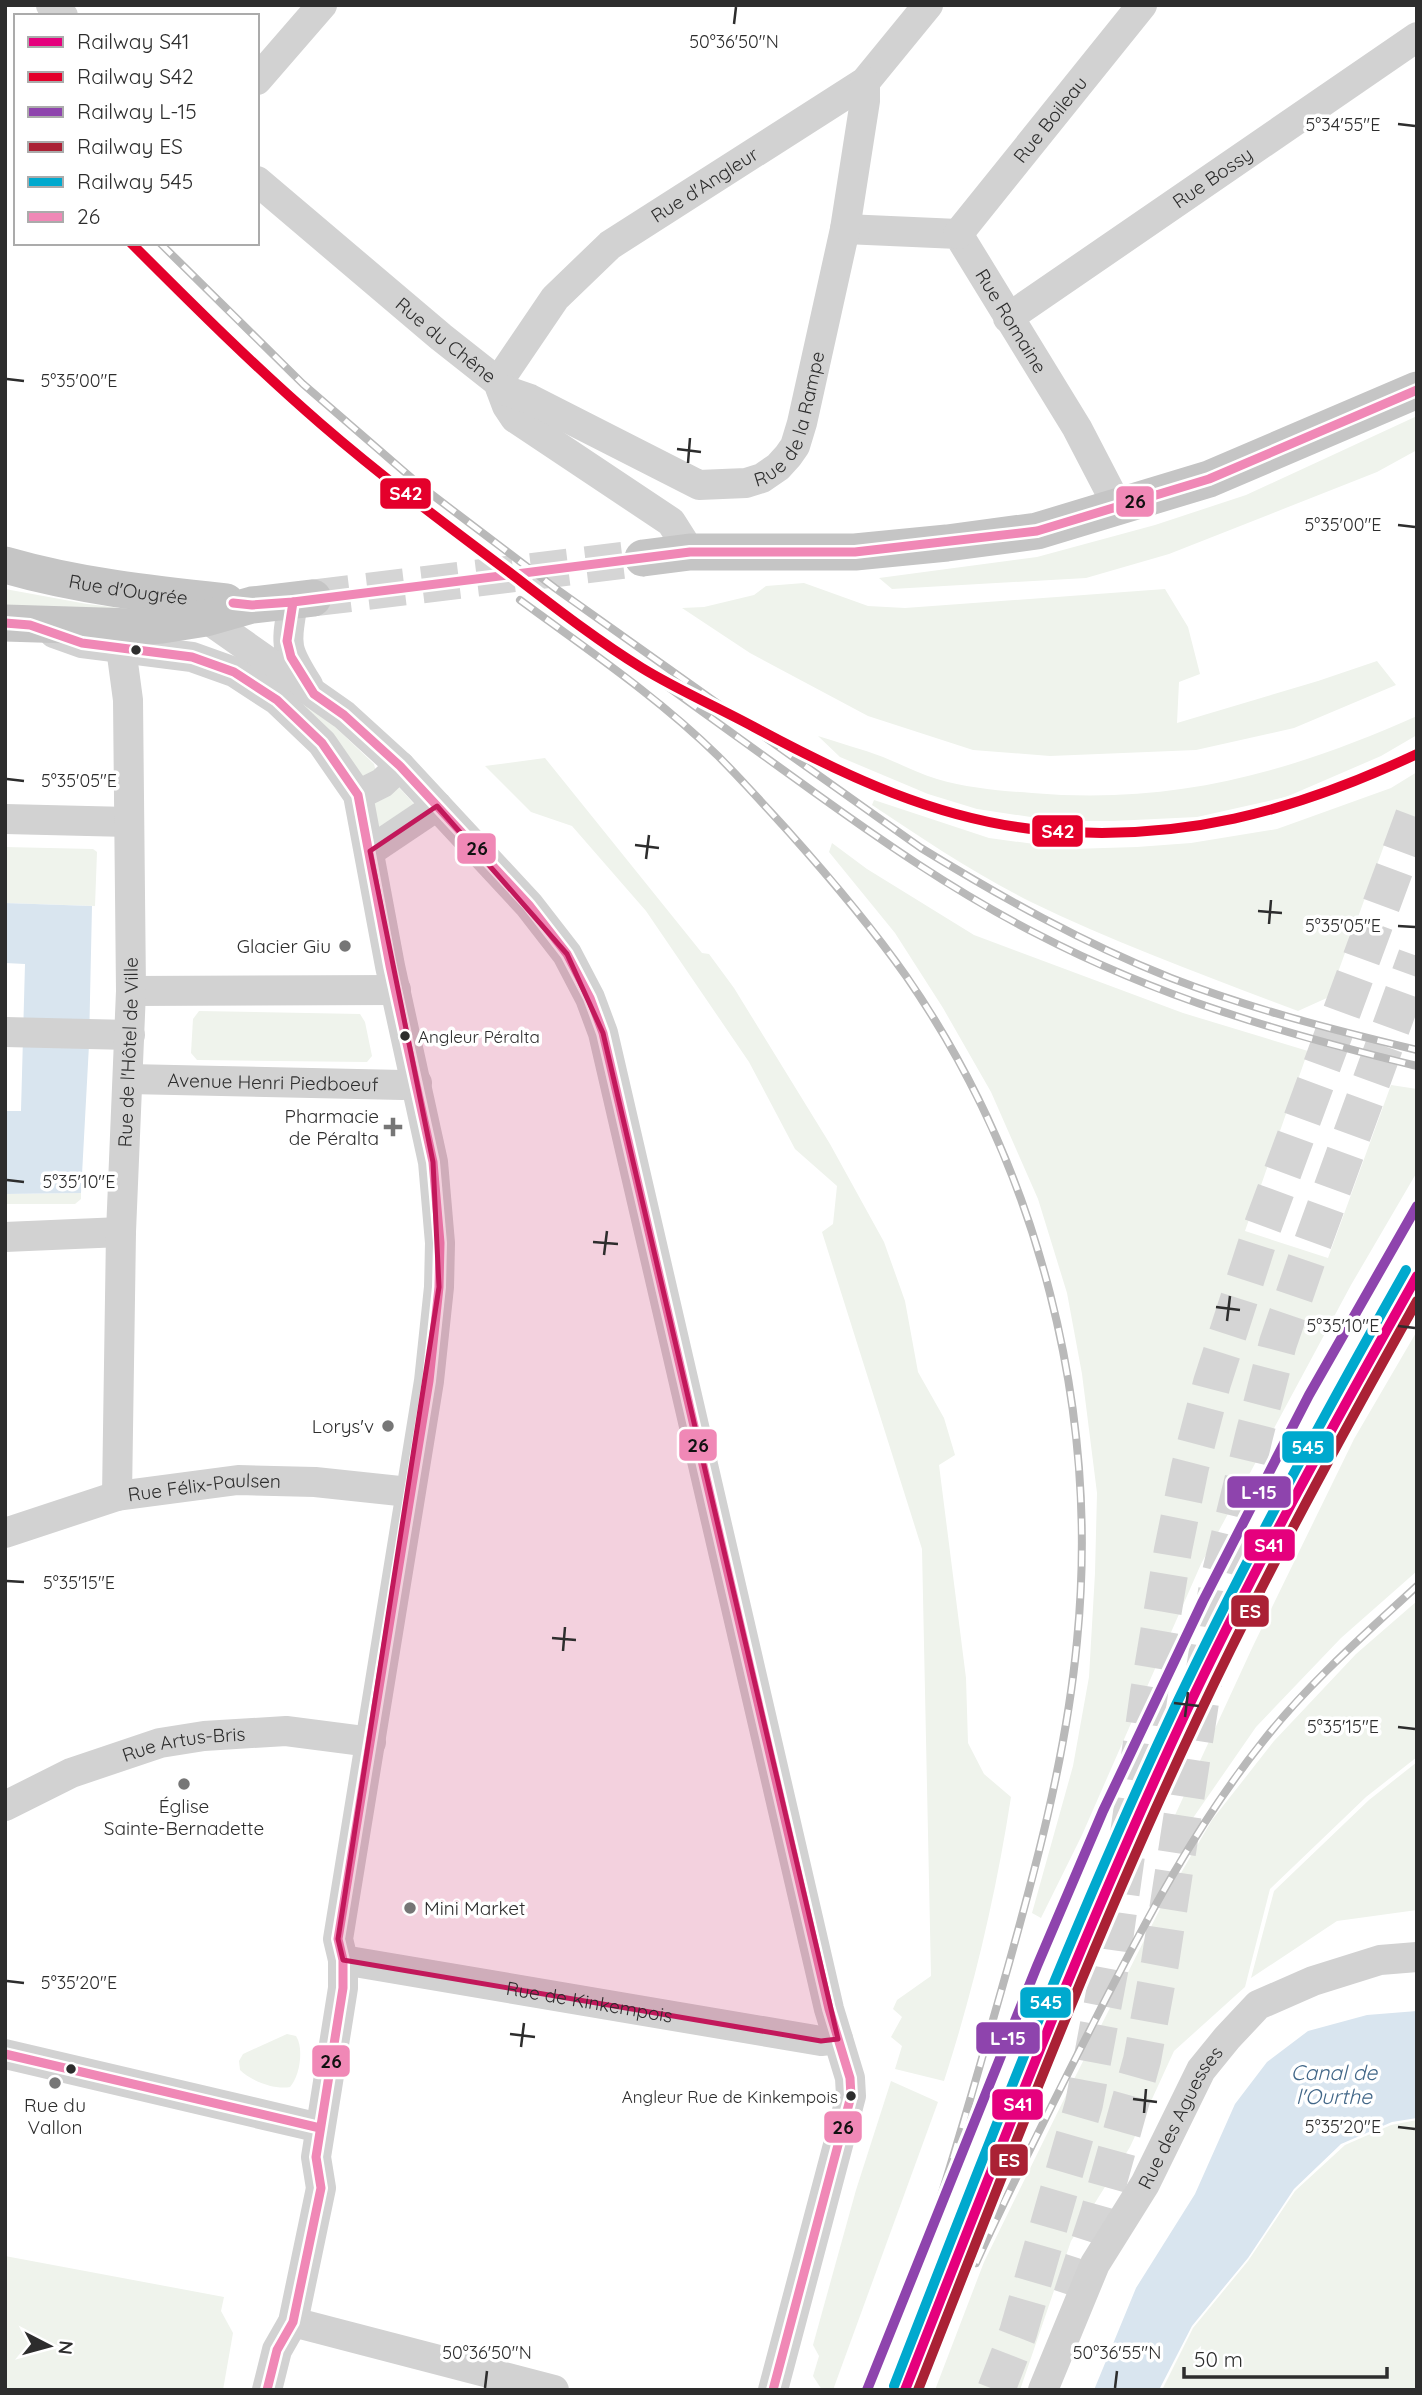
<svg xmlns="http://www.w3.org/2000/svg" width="1422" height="2395" font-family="Quicksand,sans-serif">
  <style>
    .green { fill: #eff3ec }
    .water { fill: #d9e5ef }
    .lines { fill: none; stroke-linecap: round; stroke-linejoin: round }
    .major-tunnel { stroke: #d5d5d5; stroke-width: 37; stroke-dasharray: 37 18; stroke-linecap: butt }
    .highway-tunnel { stroke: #d5d5d5; stroke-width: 38; stroke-dasharray: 38 19; stroke-linecap: butt }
    .minor { stroke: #d2d2d2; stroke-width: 30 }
    .major { stroke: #c5c5c5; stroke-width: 37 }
    .rail-casing { stroke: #b9b9b9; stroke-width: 8 }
    .rail { stroke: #fff; stroke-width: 5; stroke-dasharray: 16; stroke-linecap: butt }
    .bus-1-casing { stroke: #fff; stroke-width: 14 }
    .bus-1 { stroke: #f088b6; stroke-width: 9 }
    .rail-1-casing { stroke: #fff; stroke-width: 16 }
    .rail-2-casing { stroke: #fff; stroke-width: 16 }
    .rail-3-casing { stroke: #fff; stroke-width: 16 }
    .rail-4-casing { stroke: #fff; stroke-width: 16 }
    .rail-5-casing { stroke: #fff; stroke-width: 16 }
    .rail-1 { stroke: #e5007d; stroke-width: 10 }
    .rail-2 { stroke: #e4002b; stroke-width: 10 }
    .rail-3 { stroke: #8e44ad; stroke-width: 10 }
    .rail-4 { stroke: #aa2135; stroke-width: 10 }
    .rail-5 { stroke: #00a9ce; stroke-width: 10 }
    .marked { fill: #c2185b; fill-opacity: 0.2; stroke: #c2185b; stroke-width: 5; stroke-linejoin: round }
    .ticks { fill: none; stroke: #2d2d2d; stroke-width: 2.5 }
    .bus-dot { fill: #2d2d2d; stroke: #fff; stroke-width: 2.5 }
    .poi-dot { fill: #767676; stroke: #fff; stroke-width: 2.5 }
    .labels { text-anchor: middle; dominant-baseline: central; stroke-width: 7; stroke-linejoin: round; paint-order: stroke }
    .bus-label { font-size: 17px; fill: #2d2d2d; stroke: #fff; text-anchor: start }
    .street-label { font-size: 19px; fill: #2d2d2d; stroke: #fff }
    .poi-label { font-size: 19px; fill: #2d2d2d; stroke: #fff; text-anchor: end }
    .water-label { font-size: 21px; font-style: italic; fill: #426788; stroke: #fff }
    .ticks-label { font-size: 18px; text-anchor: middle; fill: #2d2d2d; stroke: #fff; stroke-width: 7; stroke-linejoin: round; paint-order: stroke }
    .line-badge { stroke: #fff; stroke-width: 2.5 }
    .badge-label { font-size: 19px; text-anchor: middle; font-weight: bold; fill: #fff }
    .pale-badge-label { font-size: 19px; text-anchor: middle; font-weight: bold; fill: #111 }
  </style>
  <rect width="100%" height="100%" fill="#fff"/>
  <!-- green -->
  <g class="green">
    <polygon points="1417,416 1417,450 1377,472 1169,554 1086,578 892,589 879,578 1037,557 1155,525 1246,495"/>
    <polygon points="804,583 868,606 905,608 1165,589 1188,627 1200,674 1179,682 1177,723 1318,681 1377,661 1396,685 1294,728 1196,750 1050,756 973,750 868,716 750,653 682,608 704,607 754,595 766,586"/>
    <polygon points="5,589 87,604 146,611 5,608"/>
    <polygon points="253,660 292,686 374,764 377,776 363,782"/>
    <path d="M1417,716V735L1381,756L1286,797L1197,817L1113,821H1057L977,809L928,794L840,757L818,736C839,743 862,749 883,757C901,764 919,774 937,779C967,788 1001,791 1032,793C1173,805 1289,773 1417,716Z"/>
    <path d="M545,758L702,953L709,954L734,988L830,1144L884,1242L905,1301L918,1372L944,1418L955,1455L939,1465L966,1678L968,1743L984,1774L1011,1797C996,1894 974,1988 944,2081L895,2069L902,2046L891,2037L902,2017L893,2009L897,2000L931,1976L922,1549L822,1232L833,1224L837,1186L795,1149L749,1062L646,911L572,826L531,812L485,766Z"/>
    <path d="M1417,772V839L1390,829L1329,997L1298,1011C1208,977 1118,944 1031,902C975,874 923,839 872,805L874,800L989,838L1071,849L1137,847L1191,843L1277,829L1391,788Z"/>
    <polygon points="396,784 414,804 381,827 377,827 369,799"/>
    <polygon points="832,843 867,869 974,935 1183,1013 1308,1051 1245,1231 1328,1258 1391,1085 1417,1089 1417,1172 1351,1285 1201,1564 1082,1835 1041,1918 1032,1913 1073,1766 1089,1677 1095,1573 1097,1493 1082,1374 1067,1293 1038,1199 991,1092 943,1008 895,933 829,852"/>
    <polygon points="5,847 93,849 97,852 95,906 5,903"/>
    <polygon points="199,1011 360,1014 365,1022 372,1056 367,1062 197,1060 191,1053 193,1019"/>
    <polygon points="81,1193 81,1199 75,1204 5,1204 5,1194"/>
    <polygon points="1417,1331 1417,1571 1341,1638 1256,1727 1175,1844 1164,1839 1253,1646 1354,1439"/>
    <polygon points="1417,1601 1417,1757 1366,1797 1270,1889 1245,1987 1174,2051 1130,2147 1071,2241 1020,2390 935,2390 984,2262 1072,2083 1161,1907 1212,1820 1274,1741 1356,1654"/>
    <polygon points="1417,1762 1417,1910 1337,1921 1251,1978 1274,1891 1369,1800"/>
    <path d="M287,2034L296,2036C304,2048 300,2076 290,2087C275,2090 251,2081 240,2070L239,2061L243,2054Z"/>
    <polygon points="891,2081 938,2102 833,2390 822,2390 813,2376 819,2356 813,2345 856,2190"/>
    <polygon points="1417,2120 1417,2390 1162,2390 1193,2328 1248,2261 1295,2191 1345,2145 1391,2125"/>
    <polygon points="5,2256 224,2297 221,2311 233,2333 223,2390 5,2390"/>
  </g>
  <!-- water -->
  <g class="water">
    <polygon points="5,903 92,906 89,1045 81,1193 5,1194 5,1111 21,1111 25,964 5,963"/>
    <polygon points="1417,2011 1417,2118 1392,2122 1341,2144 1294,2189 1248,2258 1192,2326 1159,2390 1094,2390 1136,2288 1195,2194 1235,2104 1267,2062 1308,2031 1367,2015"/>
  </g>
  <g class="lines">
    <!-- major-tunnel -->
    <polyline class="major-tunnel" points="313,598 643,558"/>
    <!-- highway-tunnel -->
    <g class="highway-tunnel">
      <polyline points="1072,2296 1099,2214 1142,2060 1160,1963 1218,1585 1254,1436 1278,1343 1309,1253 1417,956"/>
      <polyline points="996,2390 1018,2333 1084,2104 1111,1961 1149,1693 1173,1550 1190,1467 1212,1383 1262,1228 1417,808"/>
    </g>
    <!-- minor -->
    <g class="minor">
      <polyline points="51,5 63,16"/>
      <polyline points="257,80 322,5"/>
      <path id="s1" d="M257,181L441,337L498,382L507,406L515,418L671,522L690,552"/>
      <path id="s2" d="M845,229L958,234L1077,428L1118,507"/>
      <path id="s3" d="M958,234L1142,5"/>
      <path id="s4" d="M1008,318L1417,37"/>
      <path id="s5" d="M498,382L555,298L610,245L865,82L928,5"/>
      <path id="s6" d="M501,389L530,399L699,485L746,483L762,478L778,467L788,456L795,446L802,423L845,229L865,101V82"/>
      <path d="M293,602C286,646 284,647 308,685"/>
      <polyline points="190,610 206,618 344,715 400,766 529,905 567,954 590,998 603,1033 829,2009 850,2078 851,2096 773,2390"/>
      <polyline points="54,633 82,643 192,657 234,672 277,700 322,743 358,795 390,966 433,1162 440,1243 439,1287 429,1381 338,1939 343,1960 343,1988 316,2157 321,2188 293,2322 277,2350 267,2390"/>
      <polyline points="358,795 382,783 400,766"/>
      <polyline points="5,819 129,822"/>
      <polyline points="370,851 437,806"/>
      <polyline points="131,991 396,990"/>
      <polyline points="5,1032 130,1035"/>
      <path id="s7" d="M128,1079L403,1085L417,1083"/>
      <polyline points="5,1237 121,1232"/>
      <path id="s8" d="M117,1496L121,1232L131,991L128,700L121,648"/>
      <path id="s9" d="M5,1533L117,1496L238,1480L315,1482L409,1492"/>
      <path id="s10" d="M5,1806L71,1773L160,1743L204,1736L286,1731L371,1742"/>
      <path id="s11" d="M343,1960L821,2041L838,2039"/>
      <polyline points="5,2054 320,2128"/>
      <polyline points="293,2322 554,2390"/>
      <path id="s12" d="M1043,2390L1095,2264L1145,2184L1201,2070L1227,2038L1258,2005L1313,1981L1380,1960L1417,1957"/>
    </g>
    <!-- major -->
    <g class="major">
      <polyline points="643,558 690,552 855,552 947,543 1037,531 1209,479 1417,390"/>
      <path id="s13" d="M5,565C78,586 151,594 226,602"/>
      <polyline points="5,623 134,627 162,625 206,618 252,605 313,598"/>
    </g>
    <defs>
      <g id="rail">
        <path d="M160,243L303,384L422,487L555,588L921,848C1001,897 1083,943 1171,978C1251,1009 1334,1030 1417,1050"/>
        <path d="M520,600C588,650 658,697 718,756C742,780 765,806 788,831C830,878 870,925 906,976C1039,1168 1100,1409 1077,1641C1066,1759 1034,1875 1002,1988C978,2072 955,2156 927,2239"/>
        <path d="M632,661C688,701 744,742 800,782C876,837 953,891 1037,934C1158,997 1284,1034 1417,1066"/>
        <path d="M976,2263C1013,2181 1054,2101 1095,2020C1145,1922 1195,1826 1264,1740C1309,1683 1364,1635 1417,1586"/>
      </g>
    </defs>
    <!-- rail casing -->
    <use href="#rail" class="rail-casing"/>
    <!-- rail -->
    <use href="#rail" class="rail"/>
    <defs>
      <g id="bus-1">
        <polyline points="293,602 287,641 291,657 314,694 344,715 400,766 529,905 567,954 590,998 603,1033 829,2009 850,2078 851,2096 773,2390"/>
        <polyline points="233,603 252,605 293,602 690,552 855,552 1037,531 1209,479 1417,390"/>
        <polyline points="5,623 30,625 82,643 192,657 234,672 277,700 322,743 358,795 390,966 433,1162 440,1243 439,1287 429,1381 338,1939 343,1960 343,1988 316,2157 321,2188 293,2322 277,2350 267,2390"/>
        <polyline points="5,2054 320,2128"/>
      </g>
    </defs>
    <!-- bus-1 casing -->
    <use href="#bus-1" class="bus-1-casing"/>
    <!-- bus-1 -->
    <use href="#bus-1" class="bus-1"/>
    <defs>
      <path id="rail-1" d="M905,2390C995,2162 1082,1934 1186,1712C1256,1564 1336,1420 1417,1276"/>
      <path id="rail-2" d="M131,243C193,305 255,367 321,424C381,476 445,524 509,572C552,605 595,639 642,668C678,690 717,707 754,727C845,776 938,820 1041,830C1179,843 1293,812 1417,754"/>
      <polyline id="rail-3" points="867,2390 1037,1966 1103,1811 1203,1601 1309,1395 1417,1206"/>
      <path id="rail-4" d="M918,2390C1007,2164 1094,1936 1198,1717C1265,1575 1340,1438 1417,1301"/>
      <path id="rail-5" d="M894,2386C983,2158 1071,1928 1175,1707C1246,1558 1325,1413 1406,1270"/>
    </defs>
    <!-- rail-1 casing -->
    <use href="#rail-1" class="rail-1-casing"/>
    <!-- rail-2 casing -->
    <use href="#rail-2" class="rail-2-casing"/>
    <!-- rail-3 casing -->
    <use href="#rail-3" class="rail-3-casing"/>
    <!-- rail-4 casing -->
    <use href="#rail-4" class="rail-4-casing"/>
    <!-- rail-5 casing -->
    <use href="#rail-5" class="rail-5-casing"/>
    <!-- rail-1 -->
    <use href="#rail-1" class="rail-1"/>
    <!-- rail-2 -->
    <use href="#rail-2" class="rail-2"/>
    <!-- rail-3 -->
    <use href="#rail-3" class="rail-3"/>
    <!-- rail-4 -->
    <use href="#rail-4" class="rail-4"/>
    <!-- rail-5 -->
    <use href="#rail-5" class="rail-5"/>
  </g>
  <!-- marked area -->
  <path class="marked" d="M437,806L567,954L603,1033L838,2039L821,2041L343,1960L338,1939L439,1287L433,1162L370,851Z"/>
  <!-- ticks -->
  <path class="ticks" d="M734,24L736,7M1398,124L1415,126M7,379L24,381M677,449L701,452M688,463L690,438M1398,525L1415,527M7,779L24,781M635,845L659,848M646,859L649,835M1258,911L1282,913M1269,924L1271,900M1398,926L1415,927M7,1180L24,1182M593,1242L618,1244M604,1255L607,1231M1216,1307L1240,1310M1227,1321L1230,1296M1398,1326L1415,1328M7,1581L24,1582M552,1638L576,1640M563,1651L565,1627M1174,1703L1199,1706M1185,1717L1188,1692M1398,1727L1415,1729M7,1981L24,1983M510,2034L535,2037M521,2047L524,2023M1133,2099L1157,2102M1144,2113L1146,2089M1398,2127L1415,2129M485,2388L487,2371M1115,2388L1117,2371"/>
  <!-- markers -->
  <g class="bus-dot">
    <circle cx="136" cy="650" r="6"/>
    <circle cx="405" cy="1036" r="6"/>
    <circle cx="71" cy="2069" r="6"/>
    <circle cx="851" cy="2096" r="6"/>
  </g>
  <g class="poi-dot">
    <circle cx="345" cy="946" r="7"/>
    <path d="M389.5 1116.5h7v7h7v7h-7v7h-7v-7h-7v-7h7z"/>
    <circle cx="388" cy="1426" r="7"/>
    <circle cx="184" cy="1784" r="7"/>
    <circle cx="410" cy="1908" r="7"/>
    <circle cx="55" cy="2083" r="7"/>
  </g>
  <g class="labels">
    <!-- bus labels -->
    <g class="bus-label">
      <text x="418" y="1036">Angleur Péralta</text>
      <text x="838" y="2096" text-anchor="end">Angleur Rue de Kinkempois</text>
    </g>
    <!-- street labels -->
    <g class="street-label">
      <text stroke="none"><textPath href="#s3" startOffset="147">Rue Boileau</textPath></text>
      <text stroke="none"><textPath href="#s4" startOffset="248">Rue Bossy</textPath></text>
      <text stroke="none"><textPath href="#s5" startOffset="290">Rue d'Angleur</textPath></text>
      <text stroke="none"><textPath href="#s2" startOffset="215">Rue Romaine</textPath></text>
      <text stroke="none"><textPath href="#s1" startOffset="247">Rue du Chêne</textPath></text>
      <text stroke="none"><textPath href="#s6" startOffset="352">Rue de la Rampe</textPath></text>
      <text stroke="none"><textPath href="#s13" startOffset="126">Rue d'Ougrée</textPath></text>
      <text stroke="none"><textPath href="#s8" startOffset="444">Rue de l'Hôtel de Ville</textPath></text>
      <text stroke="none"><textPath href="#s7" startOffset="145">Avenue Henri Piedboeuf</textPath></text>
      <text stroke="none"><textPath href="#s9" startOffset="206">Rue Félix-Paulsen</textPath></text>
      <text stroke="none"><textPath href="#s10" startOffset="191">Rue Artus-Bris</textPath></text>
      <text stroke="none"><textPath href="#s11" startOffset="250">Rue de Kinkempois</textPath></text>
      <text stroke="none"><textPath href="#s12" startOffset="306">Rue des Aguesses</textPath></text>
    </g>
    <!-- poi labels -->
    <g class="poi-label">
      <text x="331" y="946">Glacier Giu</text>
      <text x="379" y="1116">Pharmacie<tspan x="379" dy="22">de Péralta</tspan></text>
      <text x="374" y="1426">Lorys'v</text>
      <text x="184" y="1806" text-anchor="middle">Église<tspan x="184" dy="22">Sainte-Bernadette</tspan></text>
      <text x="424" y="1908" text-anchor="start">Mini Market</text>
      <text x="55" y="2105" text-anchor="middle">Rue du<tspan x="55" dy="22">Vallon</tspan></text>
    </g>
    <!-- water labels -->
    <g class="water-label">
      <text x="1334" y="2072">Canal de<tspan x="1334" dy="24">l'Ourthe</tspan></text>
    </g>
  </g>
  <g class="ticks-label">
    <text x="734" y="48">50°36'50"N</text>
    <text x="1343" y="131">5°34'55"E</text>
    <text x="79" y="387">5°35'00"E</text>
    <text x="1343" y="531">5°35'00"E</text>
    <text x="79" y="787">5°35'05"E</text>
    <text x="1343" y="932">5°35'05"E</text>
    <text x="79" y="1188">5°35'10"E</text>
    <text x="1343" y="1332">5°35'10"E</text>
    <text x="79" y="1589">5°35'15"E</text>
    <text x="1343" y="1733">5°35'15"E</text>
    <text x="79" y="1989">5°35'20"E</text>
    <text x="1343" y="2133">5°35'20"E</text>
    <text x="487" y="2359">50°36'50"N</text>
    <text x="1117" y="2359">50°36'55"N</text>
  </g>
  <g class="line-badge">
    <rect x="379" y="477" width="53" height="33" rx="7" fill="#e4002b"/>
    <rect x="1115" y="485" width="40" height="33" rx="7" fill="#f088b6"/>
    <rect x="1031" y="814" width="53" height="34" rx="7" fill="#e4002b"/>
    <rect x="456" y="832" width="41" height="33" rx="7" fill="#f088b6"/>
    <rect x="678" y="1428" width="40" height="34" rx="7" fill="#f088b6"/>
    <rect x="1281" y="1430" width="54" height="34" rx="7" fill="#00a9ce"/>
    <rect x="1226" y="1475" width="66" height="34" rx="7" fill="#8e44ad"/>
    <rect x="1243" y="1528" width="53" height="34" rx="7" fill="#e5007d"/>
    <rect x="1230" y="1594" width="40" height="34" rx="7" fill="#aa2135"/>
    <rect x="1019" y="1986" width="53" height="33" rx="7" fill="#00a9ce"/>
    <rect x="975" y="2021" width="66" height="34" rx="7" fill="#8e44ad"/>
    <rect x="311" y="2044" width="40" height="34" rx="7" fill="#f088b6"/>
    <rect x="991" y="2088" width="53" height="33" rx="7" fill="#e5007d"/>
    <rect x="823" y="2110" width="40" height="34" rx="7" fill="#f088b6"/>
    <rect x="989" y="2143" width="40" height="34" rx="7" fill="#aa2135"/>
  </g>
  <g class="badge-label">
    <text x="406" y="500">S42</text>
    <text x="1058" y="838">S42</text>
    <text x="1308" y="1454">545</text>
    <text x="1259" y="1499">L-15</text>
    <text x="1269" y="1552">S41</text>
    <text x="1250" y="1618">ES</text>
    <text x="1046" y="2009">545</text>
    <text x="1008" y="2045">L-15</text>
    <text x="1018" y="2111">S41</text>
    <text x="1009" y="2167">ES</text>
  </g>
  <g class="pale-badge-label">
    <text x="1135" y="508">26</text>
    <text x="477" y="855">26</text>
    <text x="698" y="1452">26</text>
    <text x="331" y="2068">26</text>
    <text x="843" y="2134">26</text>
  </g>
  <!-- border -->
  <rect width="1422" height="2395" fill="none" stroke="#2d2d2d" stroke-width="14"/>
  <!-- legend -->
  <rect x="14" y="14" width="245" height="231" fill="#ffffff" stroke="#ababab" stroke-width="2"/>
  <rect x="28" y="37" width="35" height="10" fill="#e5007d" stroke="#ababab" stroke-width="2"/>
  <text x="77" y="49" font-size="21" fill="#2d2d2d">Railway S41</text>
  <rect x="28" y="72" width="35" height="10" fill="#e4002b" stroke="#ababab" stroke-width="2"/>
  <text x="77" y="84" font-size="21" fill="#2d2d2d">Railway S42</text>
  <rect x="28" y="107" width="35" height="10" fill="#8e44ad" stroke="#ababab" stroke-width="2"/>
  <text x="77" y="119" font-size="21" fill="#2d2d2d">Railway L-15</text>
  <rect x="28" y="142" width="35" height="10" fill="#aa2135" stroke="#ababab" stroke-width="2"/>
  <text x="77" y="154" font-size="21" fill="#2d2d2d">Railway ES</text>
  <rect x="28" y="177" width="35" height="10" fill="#00a9ce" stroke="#ababab" stroke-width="2"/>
  <text x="77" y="189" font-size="21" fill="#2d2d2d">Railway 545</text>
  <rect x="28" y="212" width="35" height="10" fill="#f088b6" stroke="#ababab" stroke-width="2"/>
  <text x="77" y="224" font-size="21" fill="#2d2d2d">26</text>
  <!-- north arrow -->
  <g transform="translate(49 2346) rotate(96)" stroke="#ffffff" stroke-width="5" paint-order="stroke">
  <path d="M0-5L12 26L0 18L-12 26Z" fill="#2d2d2d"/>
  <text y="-10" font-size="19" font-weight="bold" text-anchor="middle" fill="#2d2d2d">N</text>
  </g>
  <!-- scale -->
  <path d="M1184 2367v10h203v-10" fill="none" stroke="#2d2d2d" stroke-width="3.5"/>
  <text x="1194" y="2367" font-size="21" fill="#2d2d2d" stroke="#ffffff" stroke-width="5" paint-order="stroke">50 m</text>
</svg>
